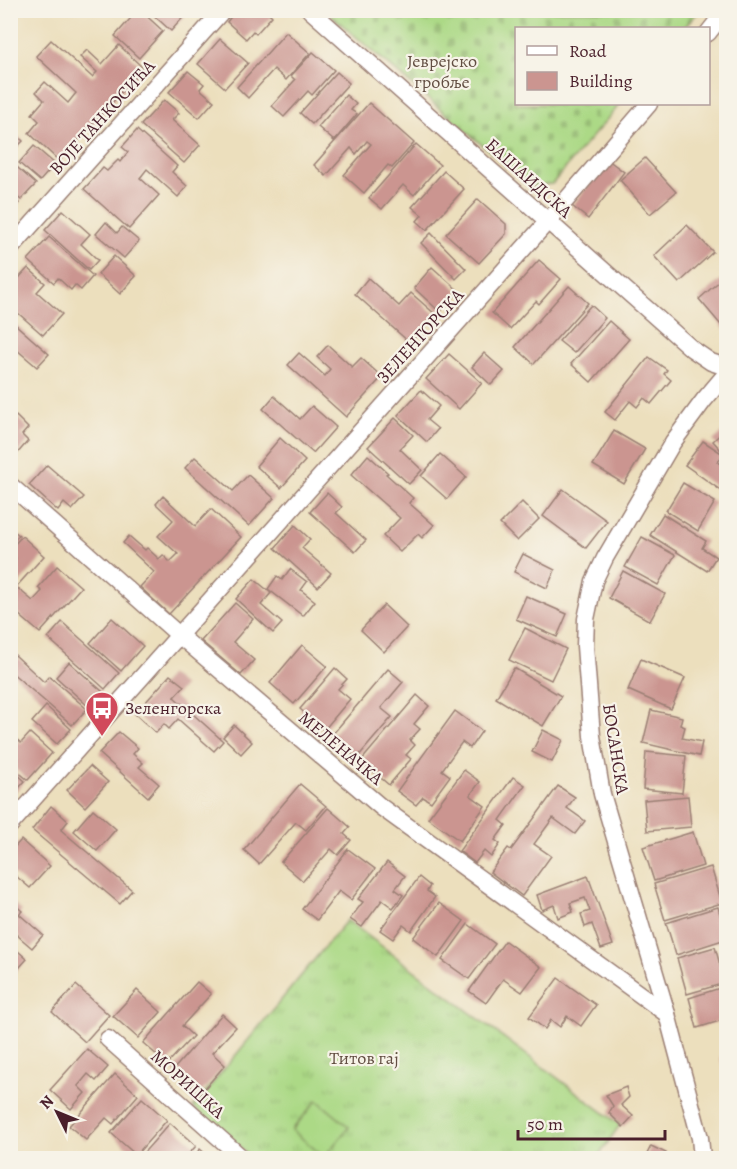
<svg xmlns="http://www.w3.org/2000/svg" width="737" height="1169" font-family="Alegreya,serif">
  <style>
    .grass { fill: url(#grass-tufts); stroke: #7b7c58; stroke-width: 1.5 }
    .cemetery { fill: url(#cemetery-stones); stroke: #7b7c58; stroke-width: 1.5 }
    .garden { fill: #acd986; stroke: #7b7c58; stroke-width: 1.5 }
    .building { fill: #cb9590 }
    .lines { fill: none; stroke-linecap: round; stroke-linejoin: round }
    .street-casing { stroke: #9b7f74; stroke-width: 19 }
    .street { stroke: #fff; stroke-width: 16 }
    .labels { text-anchor: middle; dominant-baseline: central; stroke-width: 4.5; stroke-linejoin: round; paint-order: stroke }
    .park-label { font-size: 18px; fill: #624e42; stroke: #f7f3e8 }
    .street-label { font-size: 18px; fill: #4a1f2b; stroke: #f7f3e8 }
    .poi-label { font-size: 18px; fill: #4a1f2b; stroke: #f7f3e8; text-anchor: start }
  </style>
  <defs>
    <pattern id="grass-tufts" width="24" height="20" patternUnits="userSpaceOnUse" patternTransform="scale(1.5)"><rect width="24" height="20" fill="#acd986"/><path d="M3 7l-1-3M5 7V3M7 7l1-3M15 17l-1-3M17 17v-4M19 17l1-3" fill="none" stroke="#96ba74"/></pattern>
    <pattern id="cemetery-stones" width="16" height="16" patternUnits="userSpaceOnUse" patternTransform="scale(1.5)"><rect width="16" height="16" fill="#acd986"/><path d="M2 7V4a2 2 0 0 1 4 0v3zM10 15v-3a2 2 0 0 1 4 0v3z" fill="#96ba74"/></pattern>
  </defs>
  <rect width="100%" height="100%" fill="#f7f3e8"/>
  <filter id="ink" filterUnits="userSpaceOnUse"><feTurbulence type="fractalNoise" baseFrequency=".0167" numOctaves="2"/><feDisplacementMap in="SourceGraphic" scale="12" xChannelSelector="R" yChannelSelector="G"/><feConvolveMatrix kernelMatrix="1 2 1 2 8 2 1 2 1" color-interpolation-filters="sRGB"/></filter>
  <filter id="wash" filterUnits="userSpaceOnUse"><feTurbulence type="fractalNoise" baseFrequency=".008" numOctaves="4" result="noise"/><feDisplacementMap in="SourceGraphic" scale="24" xChannelSelector="R" yChannelSelector="G"/><feGaussianBlur stdDeviation="1.35" result="paint"/><feColorMatrix in="noise" values="0 0 0 0 0 0 0 0 0 0 0 0 0 0 0 0 0 1.4 0 .05"/><feComposite in="paint" operator="in"/></filter>
  <g filter="url(#wash)">
    <rect width="100%" height="100%" fill="#ecdfbd"/>
    <!-- grass -->
    <polygon class="grass" points="347,920 620,1125 597,1158 252,1158 193,1107"/>
    <!-- cemetery -->
    <polygon class="cemetery" points="326,11 699,11 684,28 516,28 516,104 620,104 552,184 530,186"/>
    <!-- garden -->
    <polygon class="garden" points="317,1100 349,1127 324,1157 292,1130"/>
    <g id="blocks">
      <!-- building -->
      <g class="building">
        <polygon points="138,10 140,10 163,31 139,58 115,36"/>
        <polygon points="148,10 186,10 188,12 171,31"/>
        <polygon points="236,10 266,10 272,16 256,34 253,31 246,39 227,22"/>
        <polygon points="286,32 310,53 286,80 274,69 248,98 237,87"/>
        <polygon points="220,39 248,63 225,88 198,64"/>
        <polygon points="51,40 92,77 97,72 80,57 87,50 102,64 119,45 143,68 59,161 29,133 39,121 32,114 44,100 36,92 45,82 68,103 76,93 36,56"/>
        <polygon points="313,52 334,70 312,95 308,91 284,117 272,106 295,80 291,76"/>
        <polygon points="188,71 204,84 200,89 214,101 199,118 169,92"/>
        <polygon points="337,72 349,83 312,124 300,113"/>
        <polygon points="346,95 356,104 351,110 357,114 334,141 318,127"/>
        <polygon points="164,100 179,113 172,120 200,145 184,163 141,125"/>
        <polygon points="369,103 414,143 392,168 388,165 364,193 344,175 371,144 367,141 356,154 351,148 326,176 314,165"/>
        <polygon points="10,129 23,141 10,154"/>
        <polygon points="137,130 177,166 172,172 187,186 178,197 147,169 140,178 159,195 129,229 84,189 103,168 107,171 118,160 120,162 128,152 122,147"/>
        <polygon points="416,144 440,165 414,195 403,185 382,209 369,198"/>
        <polygon points="34,146 55,164 40,181 19,163"/>
        <polygon points="645,158 676,192 650,214 620,180"/>
        <polygon points="608,160 624,172 588,219 572,206"/>
        <polygon points="10,161 36,184 21,200 10,191"/>
        <polygon points="444,171 464,189 427,230 417,221 422,215 412,207"/>
        <polygon points="10,196 19,203 10,213"/>
        <polygon points="478,199 506,224 506,234 479,263 446,234"/>
        <polygon points="63,210 90,234 81,244 98,260 89,270 45,230"/>
        <polygon points="106,222 117,233 122,227 139,241 124,258 96,234"/>
        <polygon points="687,225 713,252 679,283 654,256"/>
        <polygon points="431,233 466,269 456,279 421,243"/>
        <polygon points="49,237 93,276 81,290 75,285 71,290 58,278 54,283 28,260"/>
        <polygon points="114,256 136,276 120,294 98,274"/>
        <polygon points="539,260 561,279 539,304 536,301 510,329 492,313"/>
        <polygon points="432,267 459,291 440,312 414,288"/>
        <polygon points="28,268 45,283 37,292 62,314 43,335 10,306 10,274 12,272 19,278"/>
        <polygon points="368,278 399,306 411,293 436,315 410,343 355,294"/>
        <polygon points="723,278 726,282 726,331 699,299"/>
        <polygon points="569,286 588,303 534,364 515,347"/>
        <polygon points="591,305 605,318 574,353 559,341"/>
        <polygon points="10,315 16,320 14,323 49,354 37,367 10,344"/>
        <polygon points="609,321 629,339 591,382 571,364"/>
        <polygon points="328,345 352,367 361,358 382,377 346,417 288,365 299,353 325,376 330,369 317,357"/>
        <polygon points="484,353 504,371 491,385 472,367"/>
        <polygon points="449,354 482,383 459,409 426,379"/>
        <polygon points="649,357 667,370 664,374 671,380 651,404 644,398 637,407 630,401 615,420 605,412"/>
        <polygon points="421,390 439,406 427,420 438,429 427,442 398,415"/>
        <polygon points="274,396 300,419 312,406 336,427 313,453 263,409"/>
        <polygon points="16,416 28,428 22,435 28,441 10,462 10,422"/>
        <polygon points="395,418 413,435 400,449 422,470 409,484 368,447"/>
        <polygon points="726,429 726,456 713,441"/>
        <polygon points="614,431 645,449 624,484 593,465"/>
        <polygon points="280,438 305,461 281,488 256,466"/>
        <polygon points="703,441 723,454 718,462 726,468 726,494 685,465"/>
        <polygon points="440,454 466,477 447,499 421,476"/>
        <polygon points="368,455 388,473 386,474 413,498 409,503 434,525 422,538 418,534 400,552 383,536 400,518 351,475"/>
        <polygon points="195,457 233,491 248,475 274,498 249,526 185,468"/>
        <polygon points="47,465 84,497 72,510 64,503 58,511 29,485"/>
        <polygon points="683,483 715,502 698,531 666,511"/>
        <polygon points="563,489 607,521 586,548 543,516"/>
        <polygon points="327,493 342,507 336,513 366,540 355,552 310,512"/>
        <polygon points="163,496 195,526 211,509 241,537 169,614 140,587 154,572 123,543 129,536 145,550 147,548 159,559 163,555 170,562 178,554 158,536 173,520 156,504"/>
        <polygon points="522,502 539,519 517,541 500,524"/>
        <polygon points="663,514 706,541 702,548 716,557 707,571 650,535"/>
        <polygon points="295,525 310,539 302,548 331,573 318,587 275,548"/>
        <polygon points="10,528 19,535 10,544"/>
        <polygon points="22,536 44,556 16,587 33,601 42,591 38,588 57,566 81,587 40,633 10,607 10,564 16,558 10,553 10,549"/>
        <polygon points="642,537 675,555 658,585 625,567"/>
        <polygon points="523,554 555,570 547,588 514,572"/>
        <polygon points="290,569 307,582 301,590 315,601 303,616 268,589 277,576 282,580"/>
        <polygon points="623,571 665,594 650,621 609,598"/>
        <polygon points="254,579 271,593 261,605 282,623 273,633 236,599"/>
        <polygon points="526,596 567,614 557,637 516,619"/>
        <polygon points="235,603 253,619 233,642 254,660 241,675 201,641"/>
        <polygon points="384,605 407,627 384,652 361,630"/>
        <polygon points="112,618 143,646 121,671 90,643"/>
        <polygon points="62,622 119,673 105,689 48,638"/>
        <polygon points="525,628 566,649 551,680 509,660"/>
        <polygon points="302,645 327,666 294,704 270,683"/>
        <polygon points="15,655 44,682 49,676 87,709 72,725 10,671 10,660"/>
        <polygon points="641,659 685,678 671,709 628,690"/>
        <polygon points="69,662 102,691 89,707 56,677"/>
        <polygon points="335,668 347,679 338,689 350,699 324,730 300,709"/>
        <polygon points="514,668 561,696 543,726 496,698"/>
        <polygon points="388,669 403,682 381,708 392,717 357,758 331,736"/>
        <polygon points="170,675 184,686 174,697 223,741 214,751 178,719 169,729 164,724 156,733 135,714"/>
        <polygon points="417,695 429,706 414,724 420,729 410,740 415,745 406,755 411,759 389,785 361,761"/>
        <polygon points="46,706 71,729 57,744 32,722"/>
        <polygon points="651,710 682,717 680,725 685,727 682,738 702,742 699,756 643,743"/>
        <polygon points="455,711 482,731 470,748 462,742 442,770 450,776 431,802 423,797 416,805 397,791"/>
        <polygon points="234,725 252,742 241,754 223,737"/>
        <polygon points="543,730 563,740 552,762 532,752"/>
        <polygon points="119,732 138,748 133,754 143,763 139,767 159,784 148,797 99,753"/>
        <polygon points="30,733 52,753 28,780 10,765 10,734 21,743"/>
        <polygon points="646,752 686,756 682,793 643,789"/>
        <polygon points="90,766 108,782 85,807 67,790"/>
        <polygon points="10,768 25,781 10,798"/>
        <polygon points="464,770 480,782 470,795 485,806 460,841 428,818"/>
        <polygon points="513,777 525,785 500,820 506,825 495,840 500,844 491,857 484,851 475,863 459,851"/>
        <polygon points="300,784 326,806 306,830 296,822 259,864 244,850"/>
        <polygon points="558,786 575,797 567,808 585,821 575,834 553,818 534,844 551,856 522,896 490,872 508,848 511,850"/>
        <polygon points="688,796 691,827 647,831 644,800"/>
        <polygon points="51,806 68,821 61,830 132,890 120,904 32,830"/>
        <polygon points="328,808 350,827 344,834 351,840 338,855 331,849 303,881 281,862"/>
        <polygon points="93,809 116,829 97,851 74,831"/>
        <polygon points="693,832 703,866 654,881 643,847"/>
        <polygon points="21,840 50,866 30,888 10,871 10,852"/>
        <polygon points="348,849 375,869 351,900 339,891 317,920 302,909"/>
        <polygon points="387,862 405,876 395,889 403,895 393,908 382,900 362,927 350,919 363,902 358,899"/>
        <polygon points="711,867 722,903 665,920 654,884"/>
        <polygon points="588,876 613,945 601,949 592,924 585,927 581,914 590,911 585,898 570,903 573,912 558,918 554,905 542,910 537,895"/>
        <polygon points="419,877 430,886 427,891 435,897 411,931 403,925 393,939 380,930"/>
        <polygon points="10,900 22,911 19,914 43,935 32,948 10,929"/>
        <polygon points="439,903 464,921 438,957 413,938"/>
        <polygon points="718,907 726,935 726,939 676,955 666,923"/>
        <polygon points="468,924 495,944 469,979 442,960"/>
        <polygon points="505,941 541,967 522,992 503,979 486,1003 469,991"/>
        <polygon points="10,944 27,959 10,978"/>
        <polygon points="715,947 725,983 687,994 677,958"/>
        <polygon points="558,978 596,1005 581,1026 567,1016 560,1027 551,1020 545,1029 529,1017"/>
        <polygon points="197,982 211,994 182,1026 193,1036 167,1064 143,1043"/>
        <polygon points="76,985 109,1015 85,1042 52,1012"/>
        <polygon points="726,986 726,1019 697,1028 689,998"/>
        <polygon points="137,990 161,1012 138,1038 113,1016"/>
        <polygon points="222,1014 236,1027 212,1053 225,1065 200,1094 173,1070"/>
        <polygon points="87,1049 108,1067 96,1081 88,1074 78,1086 85,1093 71,1109 50,1090"/>
        <polygon points="726,1055 726,1076 720,1057"/>
        <polygon points="115,1074 138,1095 113,1124 106,1118 86,1140 69,1126"/>
        <polygon points="626,1087 629,1097 621,1105 633,1116 623,1127 609,1113 613,1106 606,1095"/>
        <polygon points="142,1098 167,1120 136,1155 111,1133"/>
        <polygon points="170,1123 196,1146 185,1158 139,1158"/>
        <polygon points="651,1146 666,1153 663,1158 645,1158"/>
        <polygon points="200,1149 210,1158 192,1158"/>
      </g>
    </g>
  </g>
  <g filter="url(#ink)">
    <use href="#blocks" fill-opacity="0" stroke="#9b7f74" stroke-width="1.5"/>
    <g class="lines">
      <defs>
        <g id="street">
          <polyline points="310,10 692,349 711,362 726,367"/>
          <polyline points="708,33 726,10"/>
          <polyline points="10,249 223,10"/>
          <polyline points="10,485 180,636 381,807 667,1014"/>
          <polyline points="10,825 548,221 649,104"/>
          <polyline points="108,1039 242,1158"/>
          <polyline points="702,1158 700,1138 667,1014 602,794 592,736 585,646 586,619 594,581 605,558 673,442 704,400 726,374"/>
        </g>
      </defs>
      <!-- street casing -->
      <use href="#street" class="street-casing"/>
      <!-- street -->
      <use href="#street" class="street"/>
    </g>
  </g>
  <!-- icons -->
  <defs>
    <symbol id="bus-pin" viewBox="-11 -11 22 30"><path d="M0 17L-7.5 6A9.5 9.5 0 1 1 7.5 6Z" fill="#d1495b" stroke="#f7f3e8"/><path d="M-5-6H5V4H4V6H2V4H-2V6H-4V4H-5ZM-3.5-4V0h7V-4ZM-3.5 1.2v1.5H-2V1.2ZM2 1.2v1.5H3.5V1.2Z" fill="#fff"/></symbol>
  </defs>
  <g fill-rule="evenodd">
    <use href="#bus-pin" x="83" y="689" width="38" height="52"/>
  </g>
  <g class="labels">
    <!-- park labels -->
    <g class="park-label">
      <text x="442" y="61">Јеврејско<tspan x="442" dy="21">гробље</tspan></text>
      <text x="364" y="1058">Титов гај</text>
    </g>
    <!-- street labels -->
    <g class="street-label">
      <text transform="translate(102 117) rotate(-48)">ВОЈЕ ТАНКОСИЋА</text>
      <text transform="translate(529 178) rotate(42)">БАШАИДСКА</text>
      <text transform="translate(420 336) rotate(-48)">ЗЕЛЕНГОРСКА</text>
      <text transform="translate(341 748) rotate(40)">МЕЛЕНАЧКА</text>
      <text transform="translate(616 749) rotate(81)">БОСАНСКА</text>
      <text transform="translate(188 1084) rotate(42)">МОРИШКА</text>
    </g>
    <!-- poi labels -->
    <g class="poi-label">
      <text x="125" y="708">Зеленгорска</text>
    </g>
  </g>
  <!-- margin -->
  <rect width="737" height="1169" fill="none" stroke="#f7f3e8" stroke-width="36"/>
  <!-- legend -->
  <rect x="515" y="27" width="195" height="78" fill="#f7f3e8" stroke="#b29e9c" stroke-width="1.5"/>
  <rect x="527" y="46" width="30" height="9" fill="#ffffff" stroke="#b29e9c" stroke-width="1.5"/>
  <text x="569" y="57" font-size="18" fill="#4a1f2b">Road</text>
  <rect x="527" y="72" width="30" height="18" fill="#cb9590" stroke="#b29e9c" stroke-width="1.5"/>
  <text x="569" y="87" font-size="18" fill="#4a1f2b">Building</text>
  <!-- north arrow -->
  <g transform="translate(57 1112) rotate(313)" stroke="#f7f3e8" stroke-width="4.5" paint-order="stroke">
  <path d="M0-4.5L10 22L0 15L-10 22Z" fill="#4a1f2b"/>
  <text y="-9" font-size="16" font-weight="bold" text-anchor="middle" fill="#4a1f2b">N</text>
  </g>
  <!-- scale -->
  <path d="M518 1130v9h147v-9" fill="none" stroke="#4a1f2b" stroke-width="3"/>
  <text x="527" y="1130" font-size="18" fill="#4a1f2b" stroke="#f7f3e8" stroke-width="4.5" paint-order="stroke">50 m</text>
</svg>
